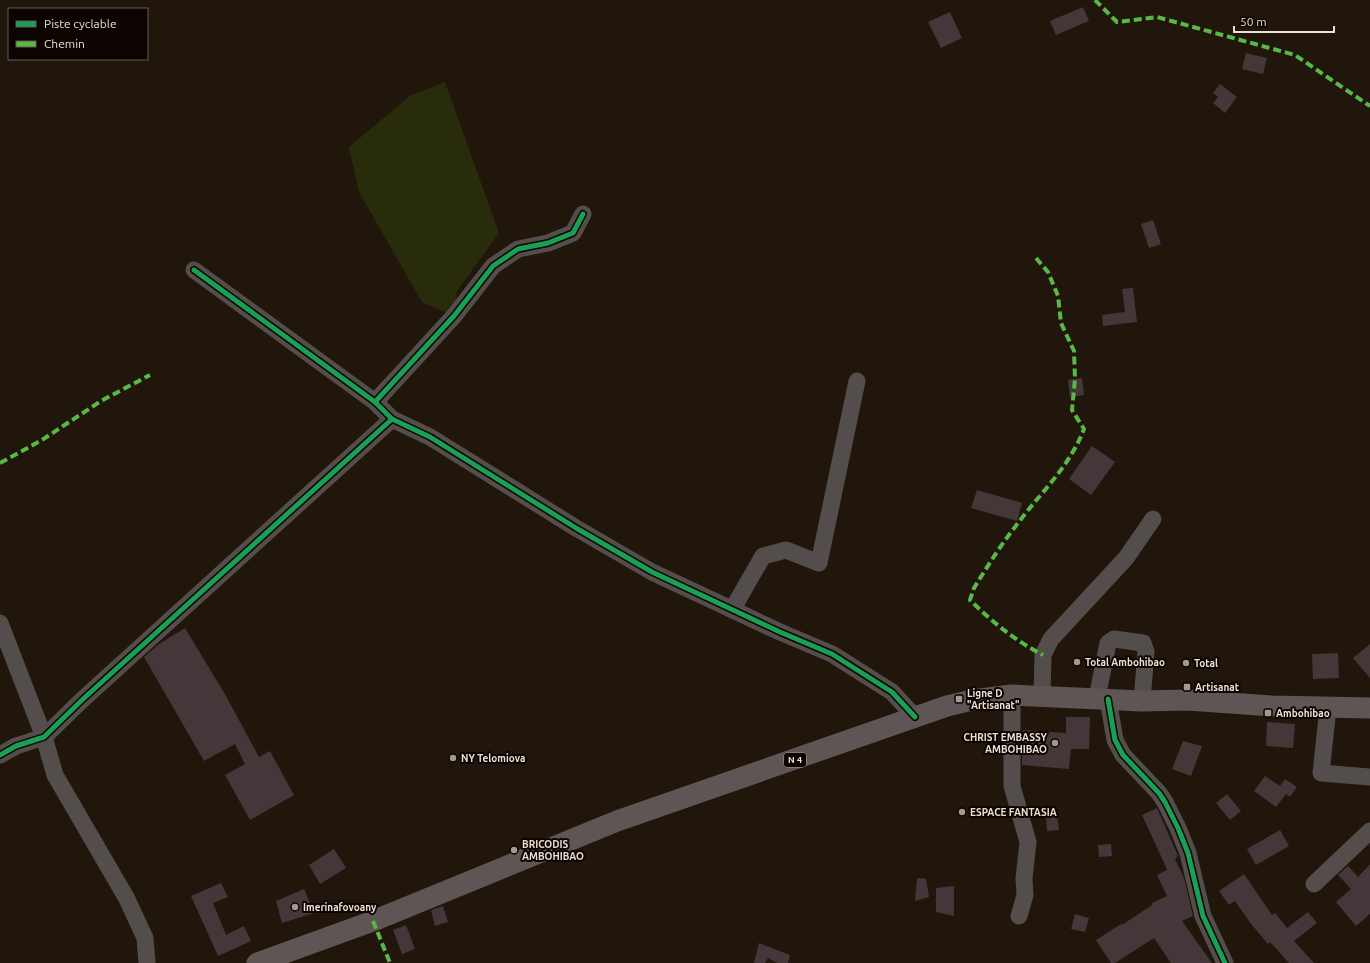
<svg xmlns="http://www.w3.org/2000/svg" width="1370" height="963" font-family="Ubuntu,sans-serif">
  <style>
    .green { fill: #282c0a }
    .building { fill: #433739 }
    .lines { fill: none; stroke-linecap: round; stroke-linejoin: round }
    .minor { stroke: #534d4b; stroke-width: 17 }
    .major { stroke: #5e5655; stroke-width: 21 }
    .quiet { stroke: #58b947; stroke-width: 4; stroke-dasharray: 8 4; stroke-linecap: butt }
    .cycleway-casing { stroke: #0b0401; stroke-width: 8 }
    .cycleway { stroke: #1a9f57; stroke-width: 5 }
    .poi-dot { fill: #a5998c; stroke: #0b0401; stroke-width: 1.5 }
    .labels { text-anchor: middle; dominant-baseline: central; stroke-width: 4; stroke-linejoin: round; paint-order: stroke }
    .shield { fill: #0b0401; stroke: #a99d93; stroke-width: 1 }
    .shield-label { font-size: 9px; font-weight: bold; fill: #eddfd2 }
    .poi-label { font-size: 10px; font-weight: bold; fill: #eddfd2; stroke: #0b0401; text-anchor: start }
  </style>
  <rect width="100%" height="100%" fill="#20160b"/>
  <!-- green -->
  <polygon class="green" points="445,82 499,233 457,291 454,316 422,302 359,192 349,147 411,95"/>
  <!-- building -->
  <g class="building">
    <polygon points="1083,7 1089,21 1056,35 1050,21"/>
    <polygon points="950,12 962,38 941,48 928,22"/>
    <polygon points="1246,53 1267,58 1263,74 1242,69"/>
    <polygon points="1220,84 1237,97 1225,113 1213,103 1218,97 1213,93"/>
    <polygon points="1153,220 1161,244 1149,248 1141,224"/>
    <polygon points="1133,288 1137,322 1103,326 1102,315 1125,312 1122,289"/>
    <polygon points="1082,378 1084,395 1070,397 1068,380"/>
    <polygon points="1092,446 1115,462 1091,495 1069,479"/>
    <polygon points="977,490 1022,503 1017,521 971,508"/>
    <polygon points="185,628 226,696 259,757 270,751 294,795 250,820 225,775 245,764 235,744 204,761 144,657 159,644"/>
    <polygon points="1370,644 1370,678 1353,658"/>
    <polygon points="1338,653 1339,678 1313,679 1312,654"/>
    <polygon points="1066,717 1090,717 1089,749 1071,749 1069,769 1022,765 1023,730 1066,733"/>
    <polygon points="1267,722 1295,724 1293,748 1266,746"/>
    <polygon points="1183,741 1202,746 1191,776 1172,769"/>
    <polygon points="1265,776 1280,786 1285,779 1297,787 1290,797 1286,794 1276,807 1254,791"/>
    <polygon points="1227,794 1241,811 1230,820 1216,803"/>
    <polygon points="1157,808 1178,856 1175,859 1184,878 1193,916 1182,921 1212,963 1171,963 1154,938 1115,963 1111,963 1096,940 1121,924 1122,925 1152,905 1152,903 1167,896 1157,875 1167,870 1166,867 1142,815"/>
    <polygon points="1057,816 1059,830 1047,831 1046,817"/>
    <polygon points="1280,830 1289,846 1256,865 1247,849"/>
    <polygon points="1111,844 1112,856 1099,857 1098,845"/>
    <polygon points="334,849 346,868 320,884 309,865"/>
    <polygon points="1370,864 1370,914 1356,926 1336,902 1351,889 1338,875 1348,866 1358,877"/>
    <polygon points="1244,874 1272,915 1275,913 1287,928 1308,912 1317,923 1294,941 1314,963 1289,963 1270,942 1268,944 1251,924 1235,901 1229,905 1219,891"/>
    <polygon points="917,878 926,879 929,897 915,901"/>
    <polygon points="221,883 228,897 213,903 226,935 244,926 251,941 218,956 191,896"/>
    <polygon points="954,886 954,916 936,912 936,888"/>
    <polygon points="304,889 314,913 282,923 276,901"/>
    <polygon points="443,906 448,922 435,926 431,910"/>
    <polygon points="1075,914 1089,918 1085,932 1071,929"/>
    <polygon points="406,925 415,949 402,954 393,930"/>
    <polygon points="759,943 790,955 788,963 777,963 768,958 765,963 754,963"/>
  </g>
  <g class="lines">
    <!-- minor -->
    <g class="minor">
      <polyline points="194,270 375,402 392,419 430,437 576,528 652,572 780,632 832,654 892,692 915,717"/>
      <polyline points="375,402 454,316 493,266 518,249 548,243 573,233 583,214"/>
      <polyline points="732,610 763,556 786,550 819,563 857,381"/>
      <polyline points="0,623 44,737 55,775 127,899 145,938 147,963"/>
      <polyline points="1012,695 1012,786 1028,842 1024,879 1025,895 1019,916"/>
      <polyline points="1042,697 1043,655 1051,639 1126,558 1153,519"/>
      <polyline points="1097,698 1108,643 1114,639 1143,643 1146,652 1142,701"/>
      <polyline points="1108,699 1115,740 1123,755 1159,793 1165,802 1178,828 1188,853 1203,916 1225,963"/>
      <polyline points="1328,708 1321,773 1370,777"/>
      <polyline points="0,755 16,746 44,737 82,700 392,419"/>
      <polyline points="1314,884 1370,831"/>
    </g>
    <!-- major -->
    <polyline class="major" points="257,963 373,921 617,821 947,706 972,700 1012,695 1142,701 1188,700 1272,706 1370,708"/>
    <!-- quiet -->
    <g class="quiet">
      <polyline points="1095,0 1117,22 1157,17 1295,55 1370,106"/>
      <path d="M1036,258L1048,272L1058,296L1061,323L1074,351L1075,379L1072,410L1084,429C1069,468 1039,494 1015,527C1000,546 987,567 974,588L970,600C992,622 1016,641 1043,655"/>
      <polyline points="0,463 42,440 101,401 150,375"/>
      <polyline points="373,921 390,963"/>
    </g>
    <defs>
      <g id="cycleway">
        <polyline points="194,270 375,402 392,419 430,437 576,528 652,572 780,632 832,654 892,692 915,717"/>
        <polyline points="375,402 454,316 493,266 518,249 548,243 573,233 583,214"/>
        <polyline points="1108,699 1115,740 1123,755 1159,793 1165,802 1178,828 1188,853 1203,916 1225,963"/>
        <polyline points="0,755 16,746 44,737 82,700 392,419"/>
      </g>
    </defs>
    <!-- cycleway casing -->
    <use href="#cycleway" class="cycleway-casing"/>
    <!-- cycleway -->
    <use href="#cycleway" class="cycleway"/>
  </g>
  <!-- markers -->
  <g class="poi-dot">
    <circle cx="1077" cy="662" r="4"/>
    <circle cx="1186" cy="663" r="4"/>
    <rect x="1183" y="683" width="8" height="8" rx="2"/>
    <rect x="955" y="695" width="8" height="8" rx="2"/>
    <rect x="1264" y="709" width="8" height="8" rx="2"/>
    <circle cx="1055" cy="743" r="4"/>
    <circle cx="453" cy="758" r="4"/>
    <circle cx="962" cy="812" r="4"/>
    <circle cx="514" cy="850" r="4"/>
    <circle cx="295" cy="907" r="4"/>
  </g>
  <g class="labels">
    <!-- shield labels -->
    <rect class="shield" x="784" y="753" width="22" height="14" rx="3"/>
    <g class="shield-label">
      <text x="795" y="760">N 4</text>
    </g>
    <!-- poi labels -->
    <g class="poi-label">
      <text x="1085" y="662">Total Ambohibao</text>
      <text x="1194" y="663">Total</text>
      <text x="1195" y="687">Artisanat</text>
      <text x="967" y="693">Ligne D<tspan x="967" dy="12">"Artisanat"</tspan></text>
      <text x="1276" y="713">Ambohibao</text>
      <text x="1047" y="737" text-anchor="end">CHRIST EMBASSY<tspan x="1047" dy="12">AMBOHIBAO</tspan></text>
      <text x="461" y="758">NY Telomiova</text>
      <text x="970" y="812">ESPACE FANTASIA</text>
      <text x="522" y="844">BRICODIS<tspan x="522" dy="12">AMBOHIBAO</tspan></text>
      <text x="303" y="907">Imerinafovoany</text>
    </g>
  </g>
  <!-- legend -->
  <rect x="8" y="8" width="140" height="52" fill="#0b0401" stroke="#655c55"/>
  <rect x="16" y="21" width="20" height="6" fill="#1a9f57" stroke="#655c55"/>
  <text x="44" y="28" font-size="12" fill="#eddfd2">Piste cyclable</text>
  <rect x="16" y="41" width="20" height="6" fill="#58b947" stroke="#655c55"/>
  <text x="44" y="48" font-size="12" fill="#eddfd2">Chemin</text>
  <!-- scale -->
  <path d="M1234 26v6h100v-6" fill="none" stroke="#eddfd2" stroke-width="2"/>
  <text x="1240" y="26" font-size="12" fill="#eddfd2" stroke="#0b0401" stroke-width="3" paint-order="stroke">50 m</text>
</svg>
